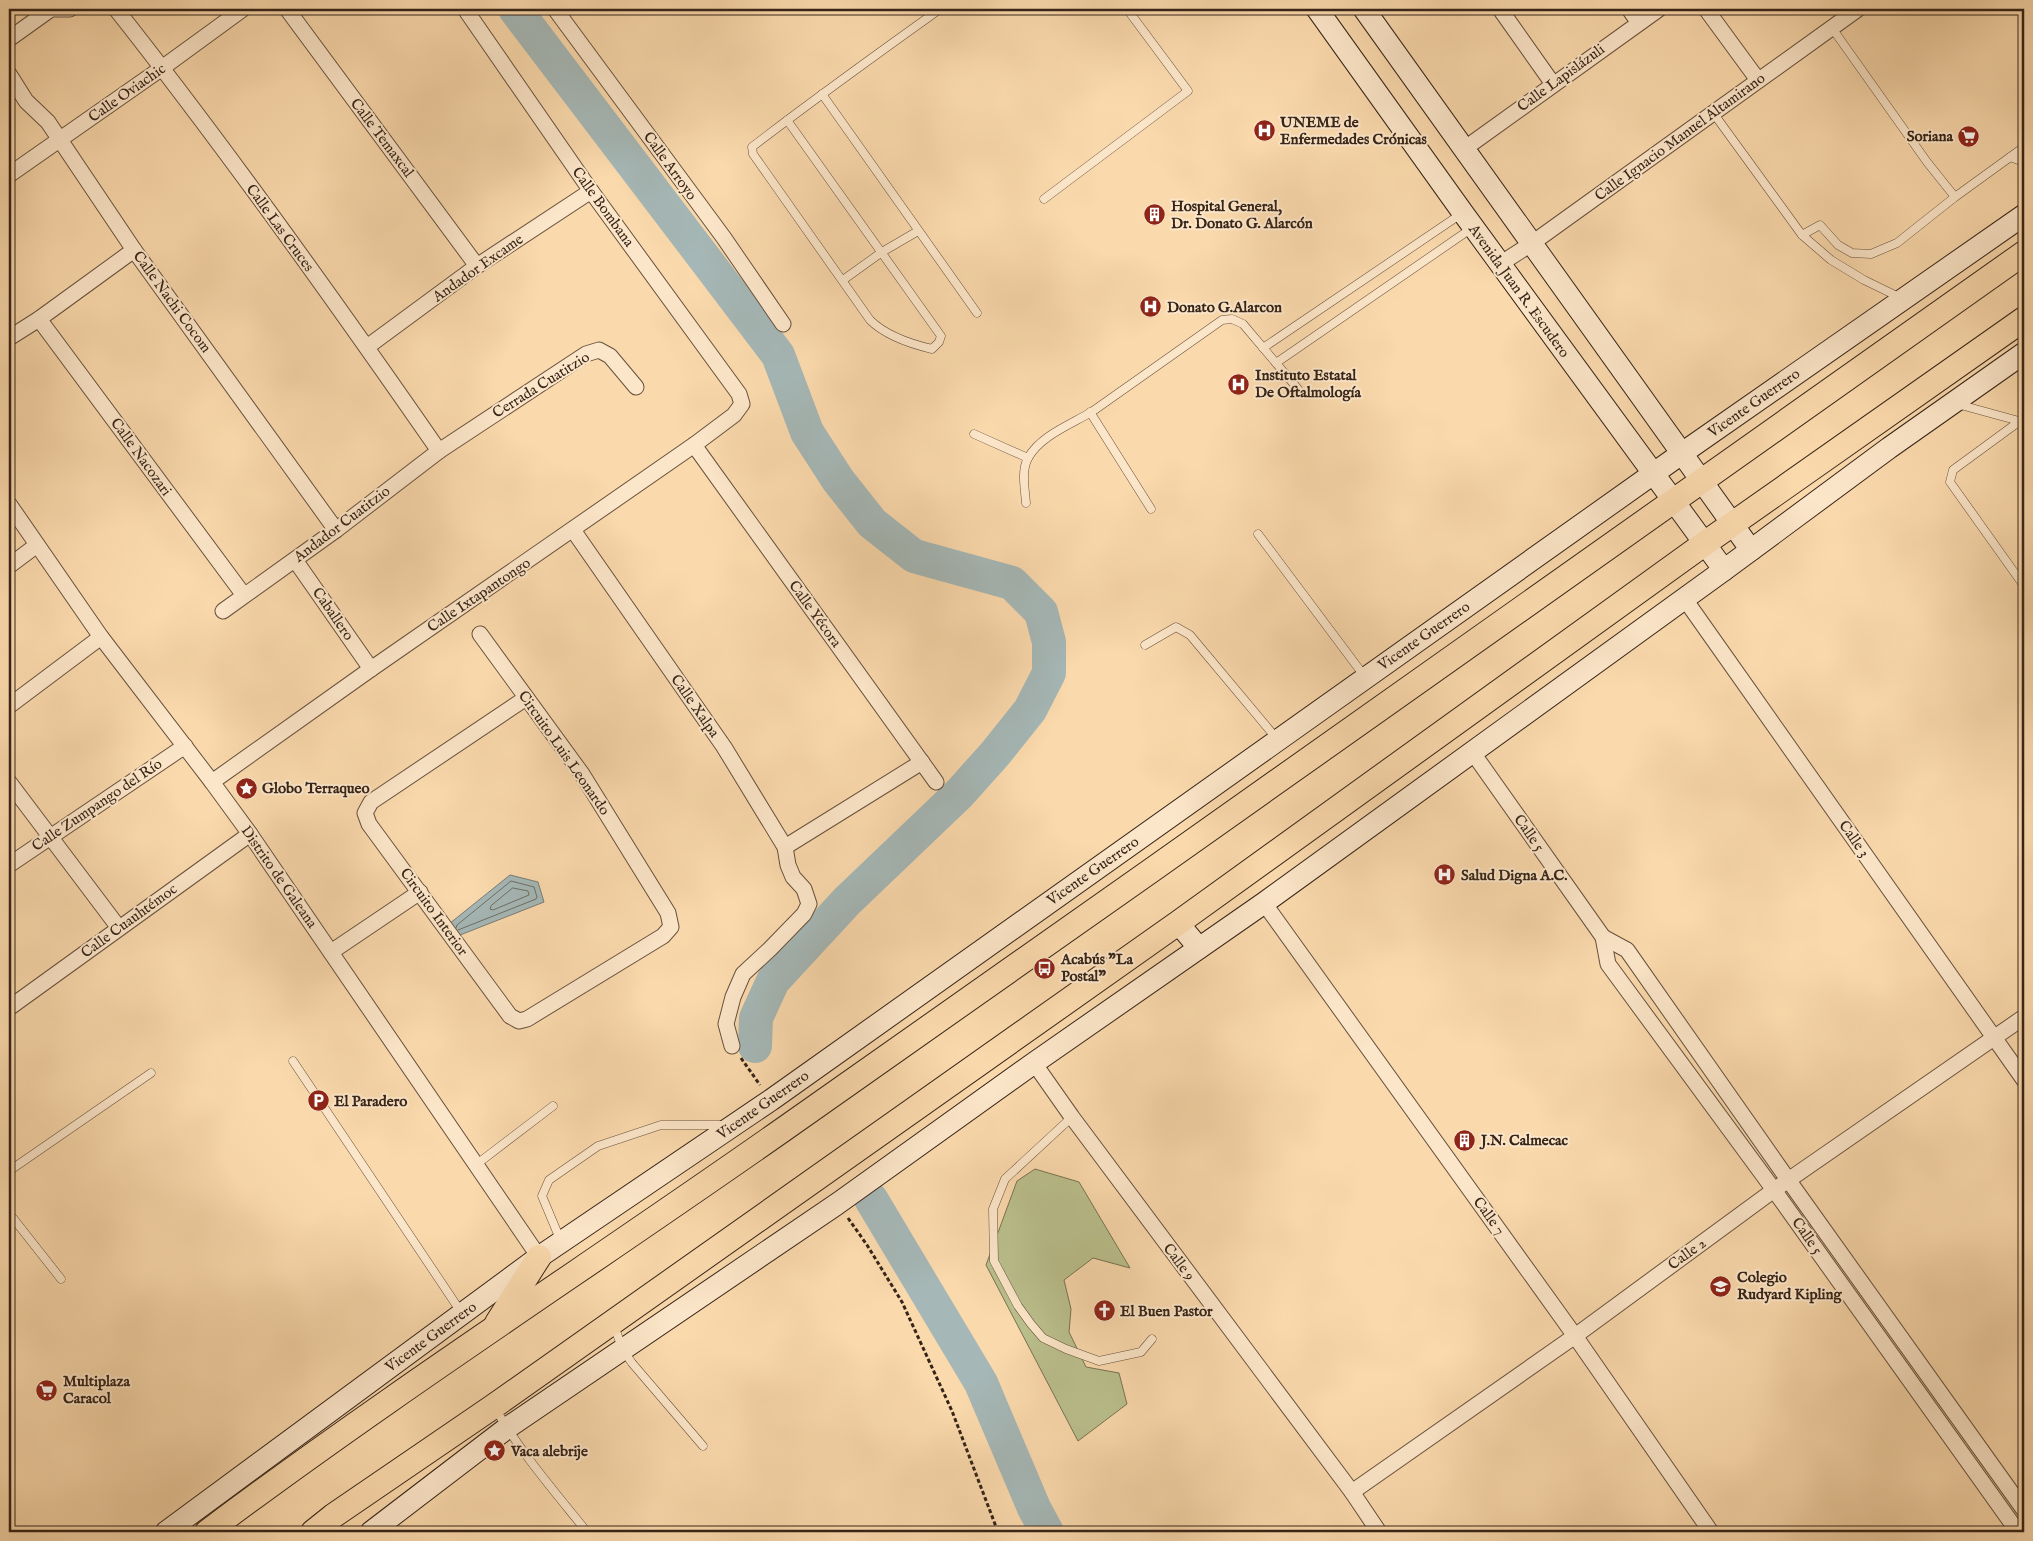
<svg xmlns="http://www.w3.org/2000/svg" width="2033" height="1541" font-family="'IM FELL English',serif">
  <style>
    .green { fill: #bac08d; stroke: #787252 }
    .water { fill: #a5b7b6; stroke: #797c77 }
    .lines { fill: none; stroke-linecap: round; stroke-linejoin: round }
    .shore { stroke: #6e6e67; stroke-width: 1 }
    .river { stroke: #a5b7b6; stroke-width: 34 }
    .lane-casing { stroke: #67513d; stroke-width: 9 }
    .street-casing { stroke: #67513d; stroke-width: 17 }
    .secondary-casing { stroke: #362418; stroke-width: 23 }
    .primary-casing { stroke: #362418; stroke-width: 26 }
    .path { stroke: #362418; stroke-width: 3; stroke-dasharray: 4 2.5; stroke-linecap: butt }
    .lane { stroke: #fce6c9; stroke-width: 8 }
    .street { stroke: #fce6c9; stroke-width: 15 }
    .secondary { stroke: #fce6c9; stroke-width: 21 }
    .primary { stroke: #fad9ac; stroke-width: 24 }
    .labels { text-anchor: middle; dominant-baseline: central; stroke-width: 4; stroke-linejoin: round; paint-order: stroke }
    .street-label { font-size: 15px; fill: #362418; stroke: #fce6c9 }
    .poi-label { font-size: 15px; font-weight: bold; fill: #362418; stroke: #fce6c9; text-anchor: start }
  </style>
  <rect width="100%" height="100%" fill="#fad9ac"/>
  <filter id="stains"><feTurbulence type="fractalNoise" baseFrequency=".004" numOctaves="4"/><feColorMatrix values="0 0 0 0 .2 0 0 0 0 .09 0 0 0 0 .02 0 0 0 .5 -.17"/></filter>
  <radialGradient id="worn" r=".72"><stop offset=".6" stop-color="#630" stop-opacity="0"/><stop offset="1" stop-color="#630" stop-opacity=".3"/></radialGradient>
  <!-- green -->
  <polygon class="green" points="1035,1169 1079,1182 1130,1268 1093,1258 1064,1280 1071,1309 1069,1332 1086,1367 1119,1373 1127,1404 1078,1441 986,1265 1017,1181"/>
  <!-- water -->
  <polygon class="water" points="510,875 538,882 544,902 455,937 449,924"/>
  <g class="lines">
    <!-- shore -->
    <g class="shore">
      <polygon points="513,888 528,891 529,895 493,910 490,909 491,906"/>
      <polyline points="456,928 457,925 511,881 534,887 537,897 536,899 458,930"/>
    </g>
    <!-- river -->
    <g class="river">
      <polyline points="515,9 778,355 807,432 838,480 872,523 914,556 1012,583 1041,612 1049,642 1049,673 1030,710 994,755 959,794 847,901 773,981 756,1018 755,1046"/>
      <polyline points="871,1199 981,1383 1034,1508 1047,1532"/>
    </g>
    <defs>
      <g id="lane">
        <polyline points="1832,28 1927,162 1955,197"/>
        <polyline points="822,94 977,313"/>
        <polyline points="1714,114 1802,235 1831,260 1864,280 1901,298"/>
        <path d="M787,120L941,336L939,342L932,349C911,344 886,336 870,320L753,154L752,147C813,100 877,54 940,9"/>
        <polyline points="2010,157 2024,162"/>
        <polyline points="1044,199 1188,91 1127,9"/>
        <polyline points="1802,235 1820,225 1838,245 1852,253 1871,254 1897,243 1955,197 2024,147"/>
        <polyline points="843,280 882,252 918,231"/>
        <polyline points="1263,348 1461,214"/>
        <polyline points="1276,363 1472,228"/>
        <polyline points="1957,404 2019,421"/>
        <polyline points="1090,412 1151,509"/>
        <polyline points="2024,418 1953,470 1950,482 2024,586"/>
        <polyline points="974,434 1028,458"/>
        <path d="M1026,503C1025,489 1021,471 1028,458C1041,435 1072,424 1093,411C1136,381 1179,350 1222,320L1232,319L1243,324L1298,389"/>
        <polyline points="1258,534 1365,677"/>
        <polyline points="1145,645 1176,627 1190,635 1277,739"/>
        <polyline points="293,1061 461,1312"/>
        <polyline points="1072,1117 1005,1179 993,1209 994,1261 1018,1306 1031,1324 1043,1338 1066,1349 1099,1361 1141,1352 1152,1339"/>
        <polyline points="477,1164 553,1106"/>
        <polyline points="9,1171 151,1073"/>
        <polyline points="9,1213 61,1279"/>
        <polyline points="560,1239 542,1196 549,1180 598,1146 661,1125 724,1125"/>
        <polyline points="614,1326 623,1350 632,1363 703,1446"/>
        <path d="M495,1408C521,1453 555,1492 587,1532"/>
      </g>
      <g id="street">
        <path d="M116,9C229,152 335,301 439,451"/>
        <polyline points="287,9 477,266"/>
        <polyline points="555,9 724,238 783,324"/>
        <polyline points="1500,9 1553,84"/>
        <polyline points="1629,9 1639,23"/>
        <polyline points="1706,9 1758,80"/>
        <polyline points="9,39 51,9 70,9"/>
        <polyline points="9,74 26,101 48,122 134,250 336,530"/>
        <polyline points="1464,149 1659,9"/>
        <polyline points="9,175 162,68 243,9"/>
        <polyline points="1500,264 1531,244 1858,9"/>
        <polyline points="39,319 243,594"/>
        <polyline points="9,338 39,319 134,250"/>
        <polyline points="367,347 477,266 591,191"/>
        <polyline points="694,445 936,782"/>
        <polyline points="9,504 101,637 212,782 250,834 539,1257"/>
        <polyline points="573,530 724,747 785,847 788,865 793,877 804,889 809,904 804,914 770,949 743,974 733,997 726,1024 732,1046"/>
        <polyline points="295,560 371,669"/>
        <polyline points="9,566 37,545"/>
        <polyline points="1684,598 2024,1080"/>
        <polyline points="223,611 336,530 439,451 586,354 599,350 610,356 636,387"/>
        <polyline points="480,634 582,774 668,913 671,927 663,936 527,1019 519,1021 510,1016 369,824 365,813 371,802 526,698"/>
        <polyline points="9,706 101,637"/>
        <polyline points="1473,753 1603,937 1608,964 1774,1190 2018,1532"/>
        <polyline points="9,782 119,928"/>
        <polyline points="212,782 371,669 694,445 734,415 742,404 739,394 591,191 465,9"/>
        <polyline points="785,847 922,762"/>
        <polyline points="9,865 185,746"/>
        <polyline points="1264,903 1575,1336 1711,1532"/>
        <polyline points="1603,937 1627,950 1789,1181 2024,1510"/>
        <polyline points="331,952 420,892"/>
        <polyline points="9,1008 250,834"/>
        <polyline points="1034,1063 1072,1117 1352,1492 1379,1532"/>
        <polyline points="1352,1492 1575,1336 1774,1190 2024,1017"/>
      </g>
      <g id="secondary">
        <polyline points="1317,9 1463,213 1724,570"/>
        <polyline points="1364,9 1751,550"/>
        <polyline points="1178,923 1199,948"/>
        <polyline points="166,1532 539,1257 771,1100 1681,454 2024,215"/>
        <polyline points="371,1532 507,1428 837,1204 1034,1063 1264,903 1724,570 1889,448 2024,353"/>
      </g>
      <g id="primary">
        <polyline points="497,1323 539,1257"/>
        <path d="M207,1532C395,1391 592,1264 784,1129C1198,838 1611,546 2024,253"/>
        <polyline points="313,1532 333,1516 494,1406 1178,923 1704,544 2024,319"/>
      </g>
    </defs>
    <!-- lane casing -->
    <use href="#lane" class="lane-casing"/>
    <!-- street casing -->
    <use href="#street" class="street-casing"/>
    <!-- secondary casing -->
    <use href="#secondary" class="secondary-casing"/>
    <!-- primary casing -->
    <use href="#primary" class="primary-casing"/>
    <!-- path -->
    <g class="path">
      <polyline points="741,1058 760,1085"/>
      <polyline points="848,1218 867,1245 902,1302 952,1411 998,1532"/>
    </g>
    <!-- lane -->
    <use href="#lane" class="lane"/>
    <!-- street -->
    <use href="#street" class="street"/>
    <!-- secondary -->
    <use href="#secondary" class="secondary"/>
    <!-- primary -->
    <use href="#primary" class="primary"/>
  </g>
  <!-- icons -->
  <defs>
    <symbol id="hospital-disc" viewBox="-11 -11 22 22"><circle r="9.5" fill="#8f2418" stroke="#fce6c9"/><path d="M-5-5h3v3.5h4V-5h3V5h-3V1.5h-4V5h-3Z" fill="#fff"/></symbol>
    <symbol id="supermarket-disc" viewBox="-11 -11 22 22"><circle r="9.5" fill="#8f2418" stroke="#fce6c9"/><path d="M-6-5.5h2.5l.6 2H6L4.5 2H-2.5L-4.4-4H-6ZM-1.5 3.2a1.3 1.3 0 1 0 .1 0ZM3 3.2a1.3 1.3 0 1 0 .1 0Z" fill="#fff"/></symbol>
    <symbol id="building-disc" viewBox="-11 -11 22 22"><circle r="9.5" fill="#8f2418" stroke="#fce6c9"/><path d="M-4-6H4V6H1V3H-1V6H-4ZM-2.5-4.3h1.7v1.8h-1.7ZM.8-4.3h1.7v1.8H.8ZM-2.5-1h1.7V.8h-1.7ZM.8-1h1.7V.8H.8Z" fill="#fff"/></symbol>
    <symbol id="sight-disc" viewBox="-11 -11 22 22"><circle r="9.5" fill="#8f2418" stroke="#fce6c9"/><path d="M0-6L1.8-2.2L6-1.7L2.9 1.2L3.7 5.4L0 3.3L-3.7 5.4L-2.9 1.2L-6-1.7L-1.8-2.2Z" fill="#fff"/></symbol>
    <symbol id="bus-disc" viewBox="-11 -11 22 22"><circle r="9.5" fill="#8f2418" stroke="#fce6c9"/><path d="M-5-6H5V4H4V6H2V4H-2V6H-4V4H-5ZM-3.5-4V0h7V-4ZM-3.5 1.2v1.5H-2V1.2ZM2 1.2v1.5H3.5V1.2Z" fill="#fff"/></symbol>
    <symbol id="parking-disc" viewBox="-11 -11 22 22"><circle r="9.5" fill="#8f2418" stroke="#fce6c9"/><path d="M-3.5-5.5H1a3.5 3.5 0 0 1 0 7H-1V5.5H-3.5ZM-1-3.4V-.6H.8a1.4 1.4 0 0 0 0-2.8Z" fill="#fff"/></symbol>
    <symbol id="school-disc" viewBox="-11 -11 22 22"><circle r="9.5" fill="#8f2418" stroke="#fce6c9"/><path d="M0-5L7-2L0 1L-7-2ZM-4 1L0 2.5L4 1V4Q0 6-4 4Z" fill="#fff"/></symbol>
    <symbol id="church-disc" viewBox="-11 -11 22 22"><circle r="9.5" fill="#8f2418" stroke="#fce6c9"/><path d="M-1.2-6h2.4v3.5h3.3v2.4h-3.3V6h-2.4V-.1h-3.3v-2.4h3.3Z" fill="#fff"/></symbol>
  </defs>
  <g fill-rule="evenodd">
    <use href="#hospital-disc" x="1252" y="118" width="25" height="25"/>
    <use href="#supermarket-disc" x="1956" y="124" width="25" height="25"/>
    <use href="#building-disc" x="1142" y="202" width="25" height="25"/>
    <use href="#hospital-disc" x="1138" y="294" width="25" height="25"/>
    <use href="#hospital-disc" x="1226" y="372" width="25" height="25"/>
    <use href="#sight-disc" x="234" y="776" width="25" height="25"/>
    <use href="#hospital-disc" x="1432" y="862" width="25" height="25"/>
    <use href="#bus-disc" x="1032" y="956" width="25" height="25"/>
    <use href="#parking-disc" x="306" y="1088" width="25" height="25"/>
    <use href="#building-disc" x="1452" y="1128" width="25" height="25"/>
    <use href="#school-disc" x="1708" y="1274" width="25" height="25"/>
    <use href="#church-disc" x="1092" y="1298" width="25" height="25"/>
    <use href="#supermarket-disc" x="34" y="1378" width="25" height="25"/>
    <use href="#sight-disc" x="482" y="1438" width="25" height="25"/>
  </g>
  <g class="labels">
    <!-- street labels -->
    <g class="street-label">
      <text transform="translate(1561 78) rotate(-36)">Calle Lapislázuli</text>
      <text transform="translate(127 93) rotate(-35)">Calle Oviachic</text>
      <text transform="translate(1680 137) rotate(-36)">Calle Ignacio Manuel Altamirano</text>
      <text transform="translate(382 138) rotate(53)">Calle Temaxcal</text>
      <text transform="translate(670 166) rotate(54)">Calle Arroyo</text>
      <text transform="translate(603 207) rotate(54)">Calle Bombana</text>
      <text transform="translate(280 228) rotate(54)">Calle Las Cruces</text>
      <text transform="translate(478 268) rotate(-35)">Andador Excame</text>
      <text transform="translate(1519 291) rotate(54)">Avenida Juan R. Escudero</text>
      <text transform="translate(172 302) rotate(54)">Calle Nachi Cocom</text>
      <text transform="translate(541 385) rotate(-32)">Cerrada Cuatitzio</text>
      <text transform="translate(1754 403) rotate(-35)">Vicente Guerrero</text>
      <text transform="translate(141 457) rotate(54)">Calle Nacozari</text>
      <text transform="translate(342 524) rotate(-37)">Andador Cuatitzio</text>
      <text transform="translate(479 595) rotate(-34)">Calle Ixtapantongo</text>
      <text transform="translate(333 614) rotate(55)">Caballero</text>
      <text transform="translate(815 614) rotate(54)">Calle Yécora</text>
      <text transform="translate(1424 636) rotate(-35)">Vicente Guerrero</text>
      <text transform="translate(695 706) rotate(55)">Calle Xalpa</text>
      <text transform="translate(564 753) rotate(55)">Circuito Luis Leonardo</text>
      <text transform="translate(97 805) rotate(-34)">Calle Zumpango del Río</text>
      <text transform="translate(1529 833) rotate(55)">Calle 5</text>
      <text transform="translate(1854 839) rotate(55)">Calle 3</text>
      <text transform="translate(1093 871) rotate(-35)">Vicente Guerrero</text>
      <text transform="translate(279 877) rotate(55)">Distrito de Galeana</text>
      <text transform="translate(434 912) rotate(54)">Circuito Interior</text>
      <text transform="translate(129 921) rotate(-36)">Calle Cuauhtémoc</text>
      <text transform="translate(763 1105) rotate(-35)">Vicente Guerrero</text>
      <text transform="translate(1489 1216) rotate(54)">Calle 7</text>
      <text transform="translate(1807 1236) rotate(55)">Calle 5</text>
      <text transform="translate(1687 1254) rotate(-36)">Calle 2</text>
      <text transform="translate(1179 1262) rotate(53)">Calle 9</text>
      <text transform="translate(431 1337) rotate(-36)">Vicente Guerrero</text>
    </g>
    <!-- poi labels -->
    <g class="poi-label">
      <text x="1280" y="122">UNEME de<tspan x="1280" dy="17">Enfermedades Crónicas</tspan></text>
      <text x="1953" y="136" text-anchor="end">Soriana</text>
      <text x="1171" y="206">Hospital General,<tspan x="1171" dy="17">Dr. Donato G. Alarcón</tspan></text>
      <text x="1167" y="307">Donato G.Alarcon</text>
      <text x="1255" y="375">Instituto Estatal<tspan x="1255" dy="17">De Oftalmología</tspan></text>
      <text x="262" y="788">Globo Terraqueo</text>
      <text x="1461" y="875">Salud Digna A.C.</text>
      <text x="1061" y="959">Acabús "La<tspan x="1061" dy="17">Postal"</tspan></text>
      <text x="334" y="1101">El Paradero</text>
      <text x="1481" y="1140">J.N. Calmecac</text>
      <text x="1737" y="1277">Colegio<tspan x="1737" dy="17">Rudyard Kipling</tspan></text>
      <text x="1120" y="1311">El Buen Pastor</text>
      <text x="63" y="1381">Multiplaza<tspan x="63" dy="17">Caracol</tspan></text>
      <text x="511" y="1451">Vaca alebrije</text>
    </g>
  </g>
  <!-- margin -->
  <rect width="2033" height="1541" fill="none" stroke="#fad9ac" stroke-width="30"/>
  <rect x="10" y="10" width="2013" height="1521" fill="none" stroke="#362418" stroke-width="2.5"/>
  <rect x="15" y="15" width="2003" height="1511" fill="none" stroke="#362418"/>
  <rect width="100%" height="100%" filter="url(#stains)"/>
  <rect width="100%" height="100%" fill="url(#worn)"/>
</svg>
